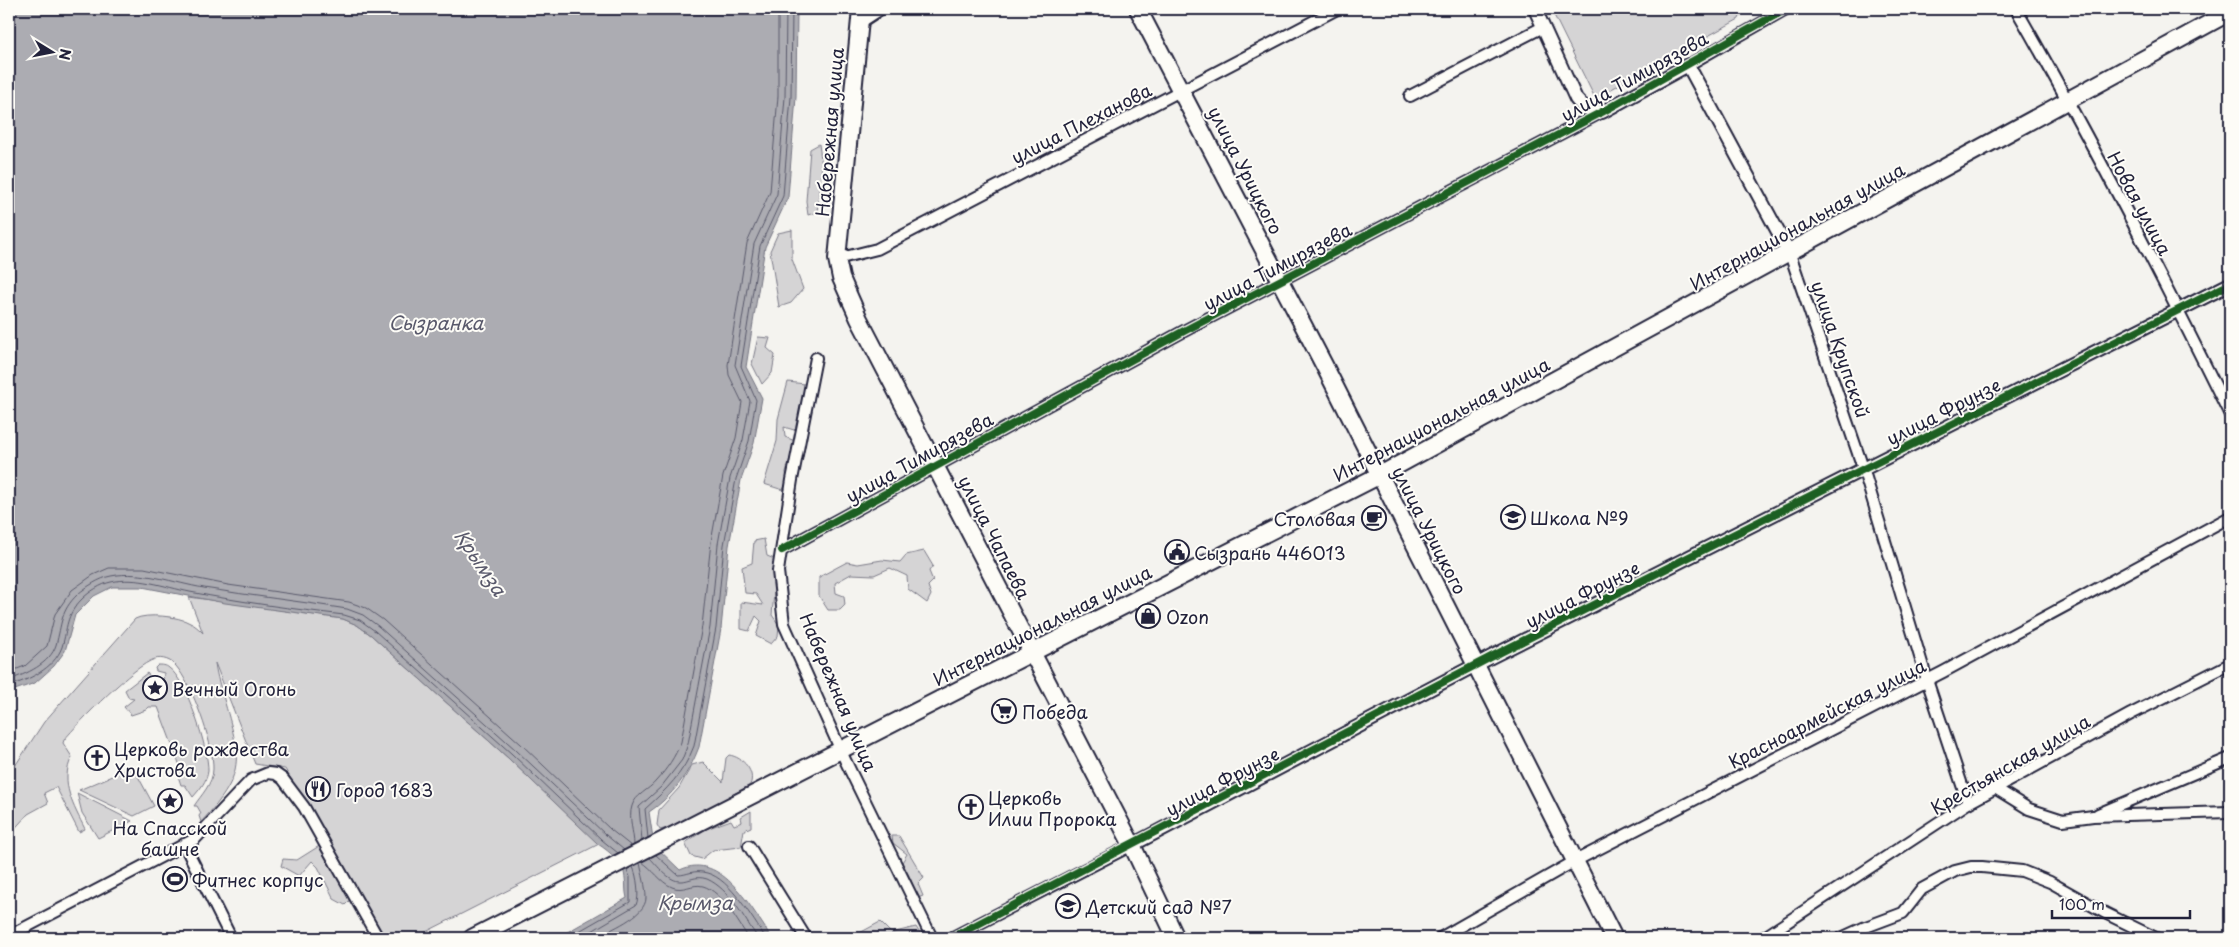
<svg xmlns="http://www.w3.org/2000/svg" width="2239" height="947" font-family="'Playpen Sans',sans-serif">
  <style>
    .green { fill: #d5d4d5; stroke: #7c7b88 }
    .water { fill: #acacb2; stroke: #757582 }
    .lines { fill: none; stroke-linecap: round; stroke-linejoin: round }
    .shore { stroke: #59596b; stroke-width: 1 }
    .minor-casing { stroke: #22223b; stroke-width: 14 }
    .tertiary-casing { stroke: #22223b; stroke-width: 16 }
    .primary-casing { stroke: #22223b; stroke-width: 20 }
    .minor { stroke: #fdfcf7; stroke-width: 10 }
    .tertiary { stroke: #fdfcf7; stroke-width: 12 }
    .primary { stroke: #fdfcf7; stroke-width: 16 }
    .cycleway-casing { stroke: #fdfcf7; stroke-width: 11 }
    .cycleway { stroke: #1b5e20; stroke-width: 8 }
    .labels { text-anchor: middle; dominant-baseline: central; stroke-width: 4; stroke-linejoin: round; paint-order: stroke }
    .street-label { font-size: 18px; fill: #22223b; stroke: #fdfcf7 }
    .poi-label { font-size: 18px; fill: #22223b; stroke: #fdfcf7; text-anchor: start }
    .water-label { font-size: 19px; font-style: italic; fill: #59596b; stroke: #fdfcf7 }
  </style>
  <rect width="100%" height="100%" fill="#f4f3ef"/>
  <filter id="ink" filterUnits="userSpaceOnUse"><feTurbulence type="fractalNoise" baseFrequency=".02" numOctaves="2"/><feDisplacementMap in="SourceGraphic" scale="10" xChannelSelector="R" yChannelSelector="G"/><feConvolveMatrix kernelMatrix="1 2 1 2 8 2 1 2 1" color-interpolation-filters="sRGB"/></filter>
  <g filter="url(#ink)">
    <!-- green -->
    <g class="green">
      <polygon points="1551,9 1743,9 1739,19 1595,98"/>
      <polygon points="819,144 822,166 817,212 808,215 806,201 810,149"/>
      <polygon points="792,230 792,259 803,289 791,303 779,307 770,251 778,233"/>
      <polygon points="758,337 770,338 767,348 775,355 772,373 762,384 752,364"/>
      <polygon points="788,382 805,384 799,414 801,423 794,430 784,427 785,437 795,441 786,472 787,481 783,490 764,484 777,441 778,419"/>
      <polygon points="764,539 767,556 777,560 772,615 779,625 778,636 771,644 756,636 761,621 756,616 749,631 741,629 741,602 763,605 756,594 745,593 742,567 752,563 754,541"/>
      <polygon points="924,551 933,566 929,571 933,581 928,586 931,595 927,603 908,589 907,576 890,568 874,575 851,574 835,583 836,593 844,596 845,605 840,610 828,610 819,596 819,577 847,562 858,564 882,560 900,562 906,555"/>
      <path d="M189,597L343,619L357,625L371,635L508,758L599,844L414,938H385L285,769L255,764L215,663C216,672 219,683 222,692C239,755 250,770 201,822L199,816L201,813L197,806H194C201,795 213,784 213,769C214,744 192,685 176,666C171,660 162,657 155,659C134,665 79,722 64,740L63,743L72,757C59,782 74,807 85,829L79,832L56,787L44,793L48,803L28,814L9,835V775L44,722L135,619C146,613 179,616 190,623C195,625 199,629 203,633Z"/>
      <path d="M158,665C162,665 166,665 169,668C186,679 209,750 208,771C207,781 200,789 193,797L185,785H181L176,770L180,766L158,707H149L146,710L131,715L124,707L134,699L129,698L125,690L147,673L152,679L147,682L145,696L161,698L164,673L156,671L155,668Z"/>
      <path d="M729,755C743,757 756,772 750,785L675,826L660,830L657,825L659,810L679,788L692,765L703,762L723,782L726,758Z"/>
      <polygon points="133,767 154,806 134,816 79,790"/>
      <polygon points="77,793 132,821 98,838 82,813"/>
      <polygon points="751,811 751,827 744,830 741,847 713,850 702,859 691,856 685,843 706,829 731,820 734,825 742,822 741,817"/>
      <path d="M892,836H899L924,878L918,884L923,896L918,898C911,884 912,876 901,864L907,854L893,843Z"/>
      <polygon points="324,843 350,892 349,901 345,905 334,899 318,867 312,861 299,876 281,866 283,859 297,860"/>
      <polygon points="880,922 891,933 916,927 923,938 856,938 854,936"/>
    </g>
    <!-- water -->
    <path class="water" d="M9,9H797L796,97L788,197L765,247L746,367L762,398L754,443L741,480L729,546L721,629L699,747C690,772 672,797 649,812L654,845L680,870C722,850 752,910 772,938H557L627,898C625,891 626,885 625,878C624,863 610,852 598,844L508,758L371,635L357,625L343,619L225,603L142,587H112L94,596L75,615L65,651L54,666L35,683L9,692Z"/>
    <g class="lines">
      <!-- shore -->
      <g class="shore">
        <polyline points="9,672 25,666 47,646 55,614 72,590 93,575 109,568 144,568 228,585 349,602 366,608 383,620 521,744 611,830 631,846"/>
        <path d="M9,680C26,674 50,664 56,645C62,624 60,611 78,594C86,587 100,578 111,576C142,570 174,583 204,588C251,596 299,601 347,609L363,615L378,626L516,750L606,835L624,850"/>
        <path d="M9,686C28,680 54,669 62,647C68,627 65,616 82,599C89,592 101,584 111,582C137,576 165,587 190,592C241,602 293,609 344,615L360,620L375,631L512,754L602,840L618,853"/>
        <path d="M648,838L645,809C666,790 684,773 694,746L716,628L724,545L736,479L749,441L756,400L741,366L760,246L783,196L791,97L792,9"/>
        <polyline points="642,841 639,807 661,787 682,760 688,744 710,627 718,544 730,478 743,440 750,401 735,365 754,244 777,194 785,97 786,9"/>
        <path d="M634,845C634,833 628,818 632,806C635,795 649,790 656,781C667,769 675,757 681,742L702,626L711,542L723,476L736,438L742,402L729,375L728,365L747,243L770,192L778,96V9"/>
        <path d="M656,855L678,875C688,875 693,869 707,873C731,879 752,919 766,938"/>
        <path d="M650,858C657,865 669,882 681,881C690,881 695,875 707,879C730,889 744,919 758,938"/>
        <path d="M642,862C653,869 660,882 672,887C683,892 692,883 703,886C723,892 737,922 749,938"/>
        <polyline points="567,938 630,902 630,877 627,870"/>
        <path d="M580,938L636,905C640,897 637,875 633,867"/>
        <path d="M595,938C609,930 646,916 646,898C646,886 642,874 640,863"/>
      </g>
      <defs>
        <g id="minor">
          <path d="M2016,9C2092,141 2162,277 2230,415"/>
          <polyline points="858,24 881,9"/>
          <polyline points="1688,65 1786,9"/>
          <polyline points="1410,96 1543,27"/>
          <polyline points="1790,254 1863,468 1927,680 1968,803"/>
          <polyline points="837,259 877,249 1337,9"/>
          <polyline points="816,358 792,480 778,571 784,624 846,762 932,938"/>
          <polyline points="782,550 1184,331 1602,112"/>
          <polyline points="1995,788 2029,809 2063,820 2093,816 2230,812"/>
          <polyline points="2098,814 2230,758"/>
          <polyline points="184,844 231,938"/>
          <polyline points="749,846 806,938"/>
          <polyline points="9,936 195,839 251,780 268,773 276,774 283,779 304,807 378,938"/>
          <polyline points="951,938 1132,845"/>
          <polyline points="1440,938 1575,861 1943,672 2230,517"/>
          <polyline points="1763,938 1968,803 2131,714 2230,664"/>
          <polyline points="1841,938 1863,928 1903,913 1922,889 1955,871 1971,867 1982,867 2022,871 2050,882 2107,914 2156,938"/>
        </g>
        <g id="tertiary">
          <path d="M1535,9L1576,99C1583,108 1591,111 1602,112L1688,65L1790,254"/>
          <polyline points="1132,845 1491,657 2230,284"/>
        </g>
        <g id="primary">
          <polyline points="861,9 837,259 841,278 859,319 1132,845 1176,938"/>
          <polyline points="1138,9 1324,365 1614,938"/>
          <polyline points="472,938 1380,475 2230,12"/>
        </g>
      </defs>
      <!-- minor casing -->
      <use href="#minor" class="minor-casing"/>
      <!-- tertiary casing -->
      <use href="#tertiary" class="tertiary-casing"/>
      <!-- primary casing -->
      <use href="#primary" class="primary-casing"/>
      <!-- minor -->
      <use href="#minor" class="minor"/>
      <!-- tertiary -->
      <use href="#tertiary" class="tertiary"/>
      <!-- primary -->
      <use href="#primary" class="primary"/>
      <defs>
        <g id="cycleway">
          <polyline points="782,550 1184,331 1602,112 1786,9"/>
          <polyline points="951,938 1491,657 2230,284"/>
        </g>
      </defs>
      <!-- cycleway casing -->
      <use href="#cycleway" class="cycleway-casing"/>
      <!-- cycleway -->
      <use href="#cycleway" class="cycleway"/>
    </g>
  </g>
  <!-- icons -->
  <defs>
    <symbol id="school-ring" viewBox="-11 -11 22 22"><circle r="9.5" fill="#fdfcf7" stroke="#22223b" stroke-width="1.5"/><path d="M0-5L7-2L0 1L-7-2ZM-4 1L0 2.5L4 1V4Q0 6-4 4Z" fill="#22223b"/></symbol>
    <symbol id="cafe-ring" viewBox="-11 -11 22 22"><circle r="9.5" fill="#fdfcf7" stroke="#22223b" stroke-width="1.5"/><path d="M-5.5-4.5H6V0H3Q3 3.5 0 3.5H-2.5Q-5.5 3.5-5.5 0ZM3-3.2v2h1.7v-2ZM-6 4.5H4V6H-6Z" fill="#22223b"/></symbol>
    <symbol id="civic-ring" viewBox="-11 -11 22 22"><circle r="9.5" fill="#fdfcf7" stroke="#22223b" stroke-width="1.5"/><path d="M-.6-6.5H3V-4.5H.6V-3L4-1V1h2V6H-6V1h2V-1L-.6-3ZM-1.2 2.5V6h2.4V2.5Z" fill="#22223b"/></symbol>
    <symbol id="shop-ring" viewBox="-11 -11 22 22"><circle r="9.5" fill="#fdfcf7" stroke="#22223b" stroke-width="1.5"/><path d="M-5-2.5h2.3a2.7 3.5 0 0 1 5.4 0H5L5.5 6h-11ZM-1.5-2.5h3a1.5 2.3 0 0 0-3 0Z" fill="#22223b"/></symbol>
    <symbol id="sight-ring" viewBox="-11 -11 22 22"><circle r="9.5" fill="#fdfcf7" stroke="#22223b" stroke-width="1.5"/><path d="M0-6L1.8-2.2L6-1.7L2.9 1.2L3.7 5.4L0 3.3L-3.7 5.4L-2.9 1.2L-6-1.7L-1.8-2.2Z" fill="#22223b"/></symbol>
    <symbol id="supermarket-ring" viewBox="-11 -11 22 22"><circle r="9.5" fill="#fdfcf7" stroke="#22223b" stroke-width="1.5"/><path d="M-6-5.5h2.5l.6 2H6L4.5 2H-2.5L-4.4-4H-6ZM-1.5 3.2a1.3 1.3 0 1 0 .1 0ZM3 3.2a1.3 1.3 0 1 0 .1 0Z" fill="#22223b"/></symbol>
    <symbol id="church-ring" viewBox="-11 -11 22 22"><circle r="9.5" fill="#fdfcf7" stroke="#22223b" stroke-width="1.5"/><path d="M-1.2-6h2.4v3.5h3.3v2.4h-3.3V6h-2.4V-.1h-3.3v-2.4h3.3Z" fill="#22223b"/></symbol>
    <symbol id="restaurant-ring" viewBox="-11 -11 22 22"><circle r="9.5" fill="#fdfcf7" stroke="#22223b" stroke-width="1.5"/><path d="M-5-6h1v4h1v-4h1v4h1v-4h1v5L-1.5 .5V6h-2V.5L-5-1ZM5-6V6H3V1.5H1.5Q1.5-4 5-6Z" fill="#22223b"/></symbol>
    <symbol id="stadium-ring" viewBox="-11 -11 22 22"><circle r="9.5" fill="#fdfcf7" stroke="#22223b" stroke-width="1.5"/><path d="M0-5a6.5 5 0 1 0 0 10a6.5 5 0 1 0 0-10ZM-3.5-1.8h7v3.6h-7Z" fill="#22223b"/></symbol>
  </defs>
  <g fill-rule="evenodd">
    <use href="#school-ring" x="1499" y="503" width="28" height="28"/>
    <use href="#cafe-ring" x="1360" y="504" width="28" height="28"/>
    <use href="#civic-ring" x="1163" y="538" width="28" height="28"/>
    <use href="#shop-ring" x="1134" y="602" width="28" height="28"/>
    <use href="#sight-ring" x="141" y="674" width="28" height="28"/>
    <use href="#supermarket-ring" x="990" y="697" width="28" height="28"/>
    <use href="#church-ring" x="83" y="744" width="28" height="28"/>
    <use href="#restaurant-ring" x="304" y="775" width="28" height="28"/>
    <use href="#sight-ring" x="156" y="787" width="28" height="28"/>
    <use href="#church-ring" x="957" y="793" width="28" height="28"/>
    <use href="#stadium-ring" x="161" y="865" width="28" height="28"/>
    <use href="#school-ring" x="1054" y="892" width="28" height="28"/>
  </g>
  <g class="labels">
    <!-- street labels -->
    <g class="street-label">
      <text transform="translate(1634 76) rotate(-29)">улица Тимирязева</text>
      <text transform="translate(1081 123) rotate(-27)">улица Плеханова</text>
      <text transform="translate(829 132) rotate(-85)">Набережная улица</text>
      <text transform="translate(1246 170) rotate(63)">улица Урицкого</text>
      <text transform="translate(2140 203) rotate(62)">Новая улица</text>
      <text transform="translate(1797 226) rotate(-29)">Интернациональная улица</text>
      <text transform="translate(1277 266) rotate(-28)">улица Тимирязева</text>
      <text transform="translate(1841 349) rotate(71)">улица Крупской</text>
      <text transform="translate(1943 411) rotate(-27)">улица Фрунзе</text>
      <text transform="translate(1441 419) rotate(-28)">Интернациональная улица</text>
      <text transform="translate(919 457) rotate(-29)">улица Тимирязева</text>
      <text transform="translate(1430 530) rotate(63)">улица Урицкого</text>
      <text transform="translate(995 537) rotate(63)">улица Чапаева</text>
      <text transform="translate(1582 594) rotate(-27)">улица Фрунзе</text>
      <text transform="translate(1042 625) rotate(-27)">Интернациональная улица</text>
      <text transform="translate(839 692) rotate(67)">Набережная улица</text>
      <text transform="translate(1827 713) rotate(-27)">Красноармейская улица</text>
      <text transform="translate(2010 764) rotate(-30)">Крестьянская улица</text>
      <text transform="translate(1222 781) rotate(-28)">улица Фрунзе</text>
    </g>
    <!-- poi labels -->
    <g class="poi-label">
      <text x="1530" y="517">Школа №9</text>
      <text x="1356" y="518" text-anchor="end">Столовая</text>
      <text x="1194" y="552">Сызрань 446013</text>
      <text x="1166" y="616">Ozon</text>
      <text x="172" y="688">Вечный Огонь</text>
      <text x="1022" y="711">Победа</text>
      <text x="114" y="748">Церковь рождества<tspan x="114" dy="21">Христова</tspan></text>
      <text x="336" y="789">Город 1683</text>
      <text x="988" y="797">Церковь<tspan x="988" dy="21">Илии Пророка</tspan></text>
      <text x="170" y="827" text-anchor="middle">На Спасской<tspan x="170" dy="21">башне</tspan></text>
      <text x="192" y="879">Фитнес корпус</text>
      <text x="1086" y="906">Детский сад №7</text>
    </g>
    <!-- water labels -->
    <g class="water-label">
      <text x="436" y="322">Сызранка</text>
      <text transform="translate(481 562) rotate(56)">Крымза</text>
      <text x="695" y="902">Крымза</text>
    </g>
  </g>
  <!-- margin -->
  <rect width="2239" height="947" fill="none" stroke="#fdfcf7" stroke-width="30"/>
  <rect x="15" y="15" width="2209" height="917" fill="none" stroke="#22223b" stroke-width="2" filter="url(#ink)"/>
  <!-- north arrow -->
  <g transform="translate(52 52) rotate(100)" stroke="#fdfcf7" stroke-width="4" paint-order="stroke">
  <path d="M0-4L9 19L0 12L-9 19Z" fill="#22223b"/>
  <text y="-8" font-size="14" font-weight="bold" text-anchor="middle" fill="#22223b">N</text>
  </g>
  <!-- scale -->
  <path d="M2052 910v8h138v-8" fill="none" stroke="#22223b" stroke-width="2.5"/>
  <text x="2059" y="910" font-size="15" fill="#22223b" stroke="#fdfcf7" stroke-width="4" paint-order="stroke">100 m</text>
</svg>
